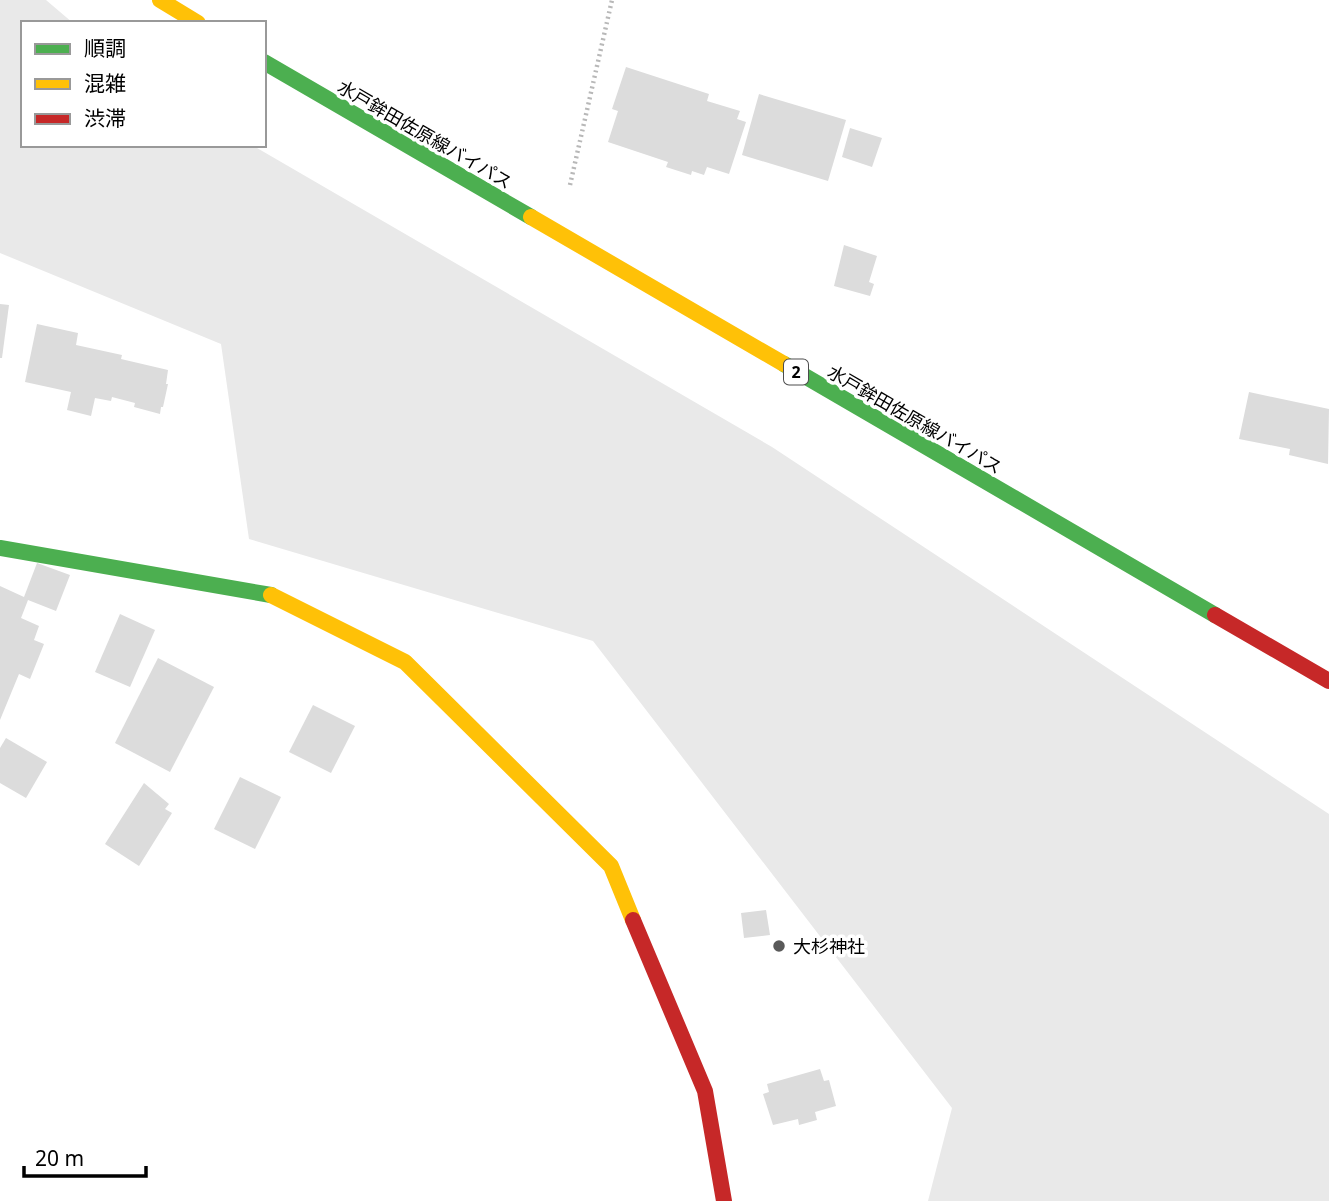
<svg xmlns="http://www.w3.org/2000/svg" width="1329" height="1201" font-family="'Noto Sans','Noto Sans JP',sans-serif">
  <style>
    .green { fill: #e9e9e9 }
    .building { fill: #dcdcdc }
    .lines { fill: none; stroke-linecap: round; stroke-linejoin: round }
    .path { stroke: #b8b8b8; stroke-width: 4.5; stroke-dasharray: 2 3.5; stroke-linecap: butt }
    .fast { stroke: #4caf50; stroke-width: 16 }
    .slow { stroke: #ffc107; stroke-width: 16 }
    .jam { stroke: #c62828; stroke-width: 16 }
    .poi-dot { fill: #595959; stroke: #fff; stroke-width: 2.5 }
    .labels { text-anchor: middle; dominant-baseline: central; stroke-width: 7; stroke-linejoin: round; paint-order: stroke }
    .shield { fill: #fff; stroke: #4c4c4c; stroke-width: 2 }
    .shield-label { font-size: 16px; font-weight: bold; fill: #000 }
    .street-label { font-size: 18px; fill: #000; stroke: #fff }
    .poi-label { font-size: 18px; fill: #000; stroke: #fff; text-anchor: start }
  </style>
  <rect width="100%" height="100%" fill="#fff"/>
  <!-- green -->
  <polygon class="green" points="0,0 46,0 73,23 23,23 23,145 252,145 772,447 1329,814 1329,1201 928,1201 952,1108 593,641 249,539 221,344 0,253"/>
  <!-- building -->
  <g class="building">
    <polygon points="626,67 709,94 707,101 740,111 737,119 746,122 729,174 707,167 704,175 692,171 691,175 666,167 668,162 608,142 618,111 612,109"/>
    <polygon points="759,94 846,120 828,181 742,155"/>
    <polygon points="850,128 882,138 872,167 842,157"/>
    <polygon points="844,245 877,256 869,282 874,284 870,296 834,286"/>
    <polygon points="0,304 9,305 2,358 0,358"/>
    <polygon points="37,324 78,333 76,345 122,355 121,359 168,370 166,384 168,384 163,407 161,407 160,414 134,407 135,403 112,397 111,401 95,398 91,416 67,410 71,392 25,382"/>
    <polygon points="1249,392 1329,409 1328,464 1289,455 1290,449 1239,439"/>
    <polygon points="37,563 70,575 56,611 28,600 21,618 39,626 34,640 44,644 30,679 19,674 0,720 0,586 24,597"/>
    <polygon points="120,614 155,630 130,687 95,672"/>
    <polygon points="158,658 214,687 170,772 115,743"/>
    <polygon points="313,705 355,726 331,773 289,752"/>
    <polygon points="6,738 47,762 26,798 0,783 0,748"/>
    <polygon points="240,777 281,797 255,849 214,829"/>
    <polygon points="144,783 169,804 165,809 172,813 139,866 105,844"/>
    <polygon points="766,910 770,935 744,938 741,913"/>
    <polygon points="820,1069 824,1081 829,1080 836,1106 815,1112 817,1120 799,1125 798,1119 773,1125 763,1094 769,1092 767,1084"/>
  </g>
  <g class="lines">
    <!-- path -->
    <polyline class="path" points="570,185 612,0"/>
    <!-- fast -->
    <g class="fast">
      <polyline points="264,62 531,217"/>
      <polyline points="784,364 1215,615"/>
      <polyline points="0,548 271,595"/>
    </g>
    <!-- slow -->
    <g class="slow">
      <polyline points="160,0 198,23"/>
      <polyline points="531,217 784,364"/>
      <polyline points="271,595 405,662 611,866 633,920"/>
    </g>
    <!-- jam -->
    <g class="jam">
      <polyline points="1215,615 1329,681"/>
      <polyline points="633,920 705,1091 724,1201"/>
    </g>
  </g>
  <!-- markers -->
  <circle class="poi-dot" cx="779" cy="946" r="7"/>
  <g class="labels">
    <!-- shield labels -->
    <rect class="shield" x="784" y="359.5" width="24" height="25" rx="5"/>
    <g class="shield-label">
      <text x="796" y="372">2</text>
    </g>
    <!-- street labels -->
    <g class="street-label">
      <text transform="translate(425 134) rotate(30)">水戸鉾田佐原線バイパス</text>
      <text transform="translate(915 419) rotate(30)">水戸鉾田佐原線バイパス</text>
    </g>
    <!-- poi labels -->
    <g class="poi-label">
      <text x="793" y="946">大杉神社</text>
    </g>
  </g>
  <!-- legend -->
  <rect x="21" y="21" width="245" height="126" fill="#ffffff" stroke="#999999" stroke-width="2"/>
  <rect x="35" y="44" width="35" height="10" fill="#4caf50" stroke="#999999" stroke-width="2"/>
  <text x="84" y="56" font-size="21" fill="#000000">順調</text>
  <rect x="35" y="79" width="35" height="10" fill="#ffc107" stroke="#999999" stroke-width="2"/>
  <text x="84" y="91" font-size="21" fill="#000000">混雑</text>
  <rect x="35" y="114" width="35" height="10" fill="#c62828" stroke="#999999" stroke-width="2"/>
  <text x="84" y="126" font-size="21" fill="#000000">渋滞</text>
  <!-- scale -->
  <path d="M24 1166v10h122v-10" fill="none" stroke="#000000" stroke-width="3.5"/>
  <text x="35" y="1166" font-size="21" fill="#000000" stroke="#ffffff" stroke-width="5" paint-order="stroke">20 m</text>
</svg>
